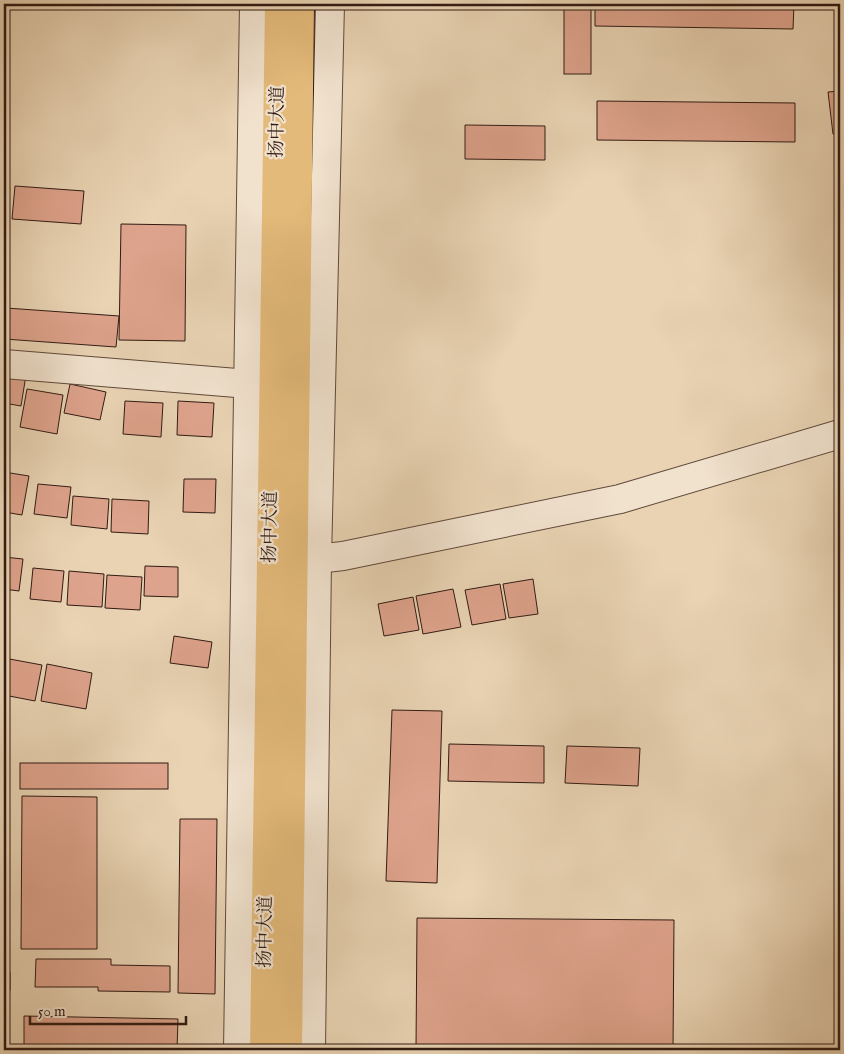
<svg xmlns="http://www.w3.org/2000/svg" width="844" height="1054" font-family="'IM FELL English','Noto Serif SC',serif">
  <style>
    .building { fill: #dea38c; stroke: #311b13 }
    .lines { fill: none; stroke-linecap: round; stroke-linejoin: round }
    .minor-casing { stroke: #5f493b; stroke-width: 30 }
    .major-casing { stroke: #311b13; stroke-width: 30 }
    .minor { stroke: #f1e2ce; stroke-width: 28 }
    .major { stroke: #e4ba7a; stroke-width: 28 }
    .labels { text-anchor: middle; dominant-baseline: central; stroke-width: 4.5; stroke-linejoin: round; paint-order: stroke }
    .street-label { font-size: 18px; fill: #311b13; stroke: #f1e2ce }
  </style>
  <rect width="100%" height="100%" fill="#e9d3b3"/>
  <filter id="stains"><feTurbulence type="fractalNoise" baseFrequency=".004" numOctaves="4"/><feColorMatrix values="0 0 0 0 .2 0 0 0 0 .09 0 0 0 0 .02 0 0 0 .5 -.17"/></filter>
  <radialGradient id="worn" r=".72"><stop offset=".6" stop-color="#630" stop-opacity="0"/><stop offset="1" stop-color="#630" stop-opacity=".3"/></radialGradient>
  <!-- building -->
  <g class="building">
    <rect x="564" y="4" width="27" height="70"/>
    <polygon points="595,4 794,4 793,29 595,26"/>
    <polygon points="4,37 9,37 8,81 4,81"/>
    <polygon points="840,91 840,133 833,134 828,92"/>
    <polygon points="597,101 795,103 795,142 597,140"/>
    <polygon points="465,125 545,126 545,160 465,159"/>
    <polygon points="15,186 84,191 81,224 12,219"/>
    <polygon points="121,224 186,225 185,341 119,340"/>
    <polygon points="6,308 119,316 116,347 4,339"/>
    <polygon points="4,372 26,375 21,406 4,403"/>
    <polygon points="70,384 106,392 100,420 64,413"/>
    <polygon points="27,389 63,395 57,434 20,427"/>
    <polygon points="125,401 163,403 161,437 123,434"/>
    <polygon points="178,401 214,403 212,437 177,435"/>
    <polygon points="4,472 29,476 22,515 4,512"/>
    <polygon points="184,479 216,479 215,513 183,512"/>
    <polygon points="38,484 71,487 67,518 34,514"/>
    <polygon points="73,496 109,499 107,529 71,525"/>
    <polygon points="112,499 149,501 148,534 111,532"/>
    <polygon points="4,557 23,559 19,591 4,589"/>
    <polygon points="145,566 178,567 178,597 144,596"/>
    <polygon points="33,568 64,571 61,602 30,599"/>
    <polygon points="69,571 104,574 102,607 67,605"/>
    <polygon points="107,575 142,577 140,610 105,608"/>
    <polygon points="533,579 538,614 509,618 503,584"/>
    <polygon points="500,584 506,619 472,625 465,590"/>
    <polygon points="453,589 461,627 423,634 416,596"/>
    <polygon points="413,597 419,630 384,636 378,604"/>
    <polygon points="174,636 212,642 208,668 170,663"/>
    <polygon points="4,658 42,665 35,701 4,695"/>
    <polygon points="47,664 92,673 86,709 41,701"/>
    <polygon points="392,710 442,711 437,883 386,881"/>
    <polygon points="449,744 544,746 544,783 448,781"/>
    <polygon points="567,746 640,748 638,786 565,783"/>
    <rect x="20" y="763" width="148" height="26"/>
    <polygon points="22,796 97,797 97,949 21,949"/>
    <polygon points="180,819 217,819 215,994 178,993"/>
    <polygon points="417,918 674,920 673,1050 416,1050"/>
    <polygon points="36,959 111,959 111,965 170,966 170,992 98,991 98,987 35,987"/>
    <rect x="4" y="972" width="6" height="18"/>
    <polygon points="24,1016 178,1019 177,1050 24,1050"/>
  </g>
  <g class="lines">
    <defs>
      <g id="minor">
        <polyline points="4,364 249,384 249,401"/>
        <polyline points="300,561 343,556 620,499 840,434"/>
        <polyline points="238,1050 254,4"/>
        <polyline points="311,1050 317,560 330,4"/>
      </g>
      <g id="major">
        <polyline points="264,1050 279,4"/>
        <polyline points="288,1050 300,4"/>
      </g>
    </defs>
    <!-- minor casing -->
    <use href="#minor" class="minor-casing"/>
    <!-- major casing -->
    <use href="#major" class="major-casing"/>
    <!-- minor -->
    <use href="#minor" class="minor"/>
    <!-- major -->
    <use href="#major" class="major"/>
  </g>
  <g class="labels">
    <!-- street labels -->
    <g class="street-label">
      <text transform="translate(278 122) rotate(-89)">扬中大道</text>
      <text transform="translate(271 527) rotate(-89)">扬中大道</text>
      <text transform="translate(266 932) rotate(-89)">扬中大道</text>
    </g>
  </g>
  <!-- margin -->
  <rect width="844" height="1054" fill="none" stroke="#e9d3b3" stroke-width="20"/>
  <rect x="5" y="5" width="834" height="1044" fill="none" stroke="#311b13" stroke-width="2.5"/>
  <rect x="10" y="10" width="824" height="1034" fill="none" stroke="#311b13"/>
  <!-- scale -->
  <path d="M30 1016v8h156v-8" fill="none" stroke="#311b13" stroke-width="2.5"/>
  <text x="38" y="1016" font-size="15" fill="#311b13" stroke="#f1e2ce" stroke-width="4" paint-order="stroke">50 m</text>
  <rect width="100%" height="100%" filter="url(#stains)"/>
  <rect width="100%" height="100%" fill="url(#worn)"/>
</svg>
